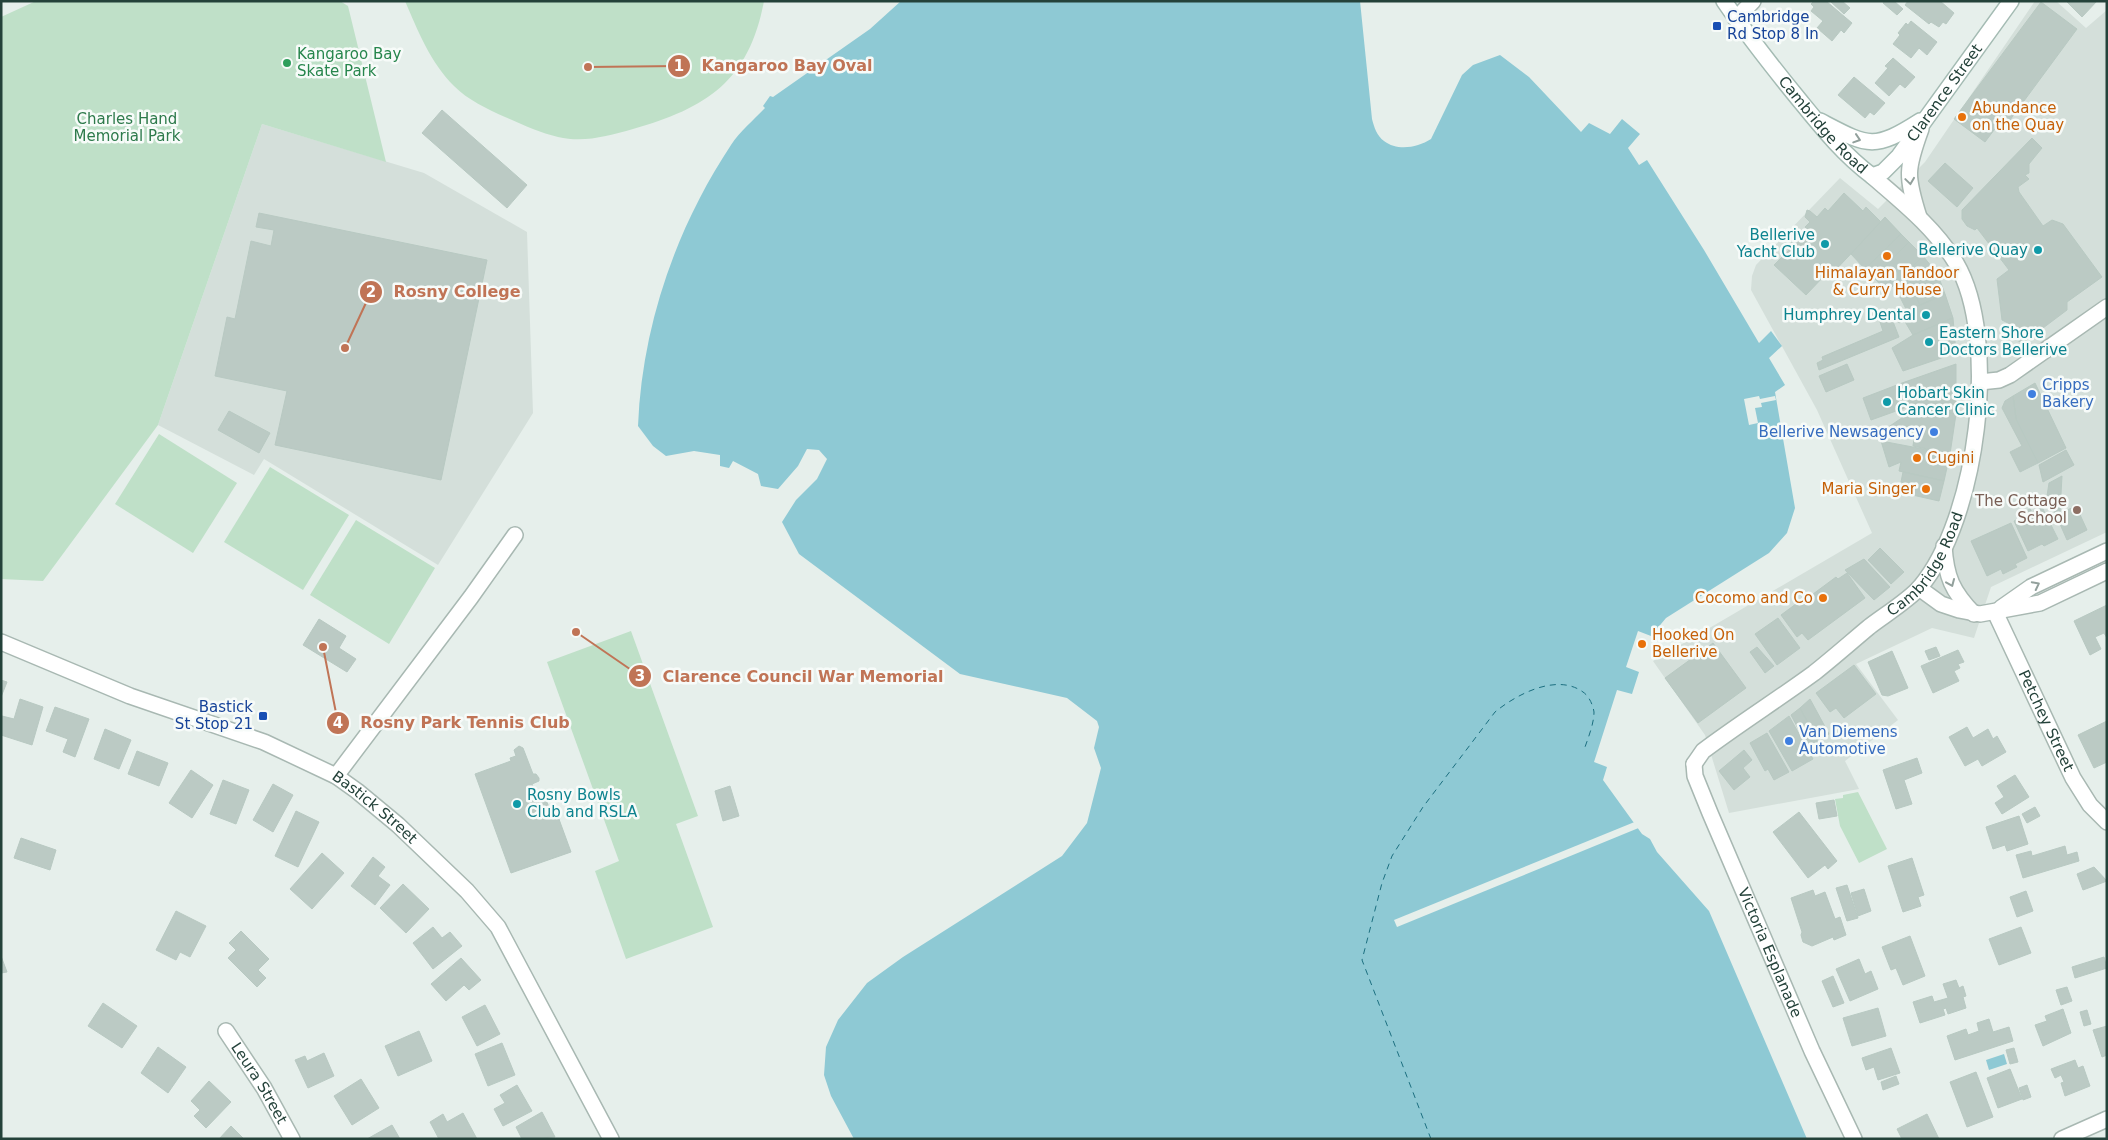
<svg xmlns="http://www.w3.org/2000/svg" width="2108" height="1140" font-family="'DejaVu Sans',sans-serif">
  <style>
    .built { fill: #d4dfda }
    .green { fill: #bfe0c8 }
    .water { fill: #8ec9d4 }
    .pier { fill: #e6efeb }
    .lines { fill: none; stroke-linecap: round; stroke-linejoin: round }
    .ferry { stroke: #1c6f80; stroke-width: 1; stroke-dasharray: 6 5; stroke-linecap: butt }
    .building { fill: #bbcac4; stroke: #b8c9c2 }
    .minor-casing { stroke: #a8b8b2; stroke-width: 18 }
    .tertiary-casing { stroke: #a8b8b2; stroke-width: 18 }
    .secondary-casing { stroke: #a4bbb3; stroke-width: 18 }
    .minor { stroke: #fff; stroke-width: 15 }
    .tertiary { stroke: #fff; stroke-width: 15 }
    .secondary { stroke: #fff; stroke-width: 15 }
    .oneway { stroke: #92a09c }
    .transit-dot { fill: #1a4fb4; stroke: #f7fbf9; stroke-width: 2 }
    .leisure-dot { fill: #2e9e5b; stroke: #f7fbf9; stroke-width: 2 }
    .food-dot { fill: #e8710a; stroke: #f7fbf9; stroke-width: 2 }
    .culture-dot { fill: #0f9aa8; stroke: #f7fbf9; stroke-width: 2 }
    .shop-dot { fill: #3f7fe0; stroke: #f7fbf9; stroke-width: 2 }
    .education-dot { fill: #8d6e63; stroke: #f7fbf9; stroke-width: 2 }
    .labels { text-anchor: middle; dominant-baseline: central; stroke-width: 5; stroke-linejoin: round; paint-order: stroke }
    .transit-label { font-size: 15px; fill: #164399; stroke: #f7fbf9; text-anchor: start }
    .leisure-label { font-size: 15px; fill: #27864d; stroke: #f7fbf9; text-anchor: start }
    .street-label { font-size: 15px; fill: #24423a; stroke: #f7fbf9 }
    .food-label { font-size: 15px; fill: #c56008; stroke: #f7fbf9; text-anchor: start }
    .park-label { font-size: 15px; fill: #2d7a4b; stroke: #f7fbf9 }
    .culture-label { font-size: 15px; fill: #0d838f; stroke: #f7fbf9; text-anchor: end }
    .shop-label { font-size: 15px; fill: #366cbe; stroke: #f7fbf9; text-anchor: start }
    .education-label { font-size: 15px; fill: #785e54; stroke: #f7fbf9; text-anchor: end }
    .leader { fill: none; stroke: #c07456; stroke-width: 2 }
    .callout-dot { fill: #c07456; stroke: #f7fbf9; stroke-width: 2 }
    .mark-label { font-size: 15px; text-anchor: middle; font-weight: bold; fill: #fff }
    .callout-label { font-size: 16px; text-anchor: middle; font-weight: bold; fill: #c07456; stroke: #f7fbf9; stroke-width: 5; stroke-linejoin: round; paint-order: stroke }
  </style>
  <rect width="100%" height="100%" fill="#e6efeb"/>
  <!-- built -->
  <g class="built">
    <polygon points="2035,1 2056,1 2086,28 2107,10 2107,532 1991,587 1974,638 1932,628 1856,664 1898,720 1845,761 1859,789 1729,813 1705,735 1653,661 1872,533 1817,410 1751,290 1752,276 1756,265 1840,178 1878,209 1925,162"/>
    <polygon points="262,124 424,173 527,232 533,413 438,565 264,459 254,475 158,425"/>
  </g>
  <!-- green -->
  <g class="green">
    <polygon points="36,1 340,1 348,6 386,162 262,124 158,425 43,581 1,579 1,17"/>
    <path d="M405,1H764C749,81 707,108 633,129C608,136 584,143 558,137C540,133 523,125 505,117C487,109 468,100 454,86C430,62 418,31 405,1Z"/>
    <polygon points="159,434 237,483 193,553 115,504"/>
    <polygon points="270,467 349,515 303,590 224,542"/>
    <polygon points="356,520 435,568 389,644 310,595"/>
    <polygon points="631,631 698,816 676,824 713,927 626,959 595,871 619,861 547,662"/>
    <polygon points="1858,792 1887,849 1859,863 1840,826 1835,799 1843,798 1843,795"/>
  </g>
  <!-- water -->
  <g class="water">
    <path d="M901,1H1360L1372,119C1374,127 1377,136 1384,141C1397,151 1417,148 1431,139L1462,75L1473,65L1500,55L1529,77L1581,132L1589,123L1610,134L1622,119L1640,134L1628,148L1639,165L1647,160L1704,250L1759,343L1771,331L1782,346L1769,358L1785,385L1775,392L1795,508L1787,533L1769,553L1666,618L1651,636L1638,631L1626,667L1639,672L1632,694L1617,690L1594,762L1607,767L1603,780L1642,834L1650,839L1657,852L1709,911L1807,1139H854L831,1096L824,1075L826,1047L838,1020L867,983L903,957L1062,856L1087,823L1101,768L1094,748L1099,727L1097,721L1067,698L960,674L799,554L782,522L796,500L817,479L827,459L819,450L807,449L798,466L778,489L761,486L758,474L733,461L729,468L720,466V455L694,451L666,456L653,446L638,426C642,326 676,228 731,145C740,131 754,120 765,108L763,106L770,96L773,97L870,29Z"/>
    <polygon points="2004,1054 2007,1064 1989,1070 1986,1060"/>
  </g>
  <!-- pier -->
  <g class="pier">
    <polygon points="1759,396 1760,399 1775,396 1776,400 1761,403 1762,407 1755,408 1758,423 1749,425 1744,399"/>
    <polygon points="1637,821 1641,827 1397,927 1394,920"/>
  </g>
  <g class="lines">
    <!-- ferry -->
    <path class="ferry" d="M1431,1139L1362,960L1382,883L1392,856L1423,807L1495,712C1517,694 1557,673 1583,692C1589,696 1593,705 1594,712C1594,724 1588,738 1584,750"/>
  </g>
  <!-- building -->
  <g class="building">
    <polygon points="1814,1 1826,1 1852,23 1844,33 1841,30 1832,41 1817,28 1823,21 1811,11 1814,7 1811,4"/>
    <polygon points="1830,1 1842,1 1850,8 1844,14"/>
    <polygon points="1884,1 1894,1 1903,9 1897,15 1883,3"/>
    <polygon points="1908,1 1940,1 1954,13 1946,24 1943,22 1939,27 1931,22 1929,24 1905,5"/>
    <polygon points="2066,1 2097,1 2082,17"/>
    <polygon points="2041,2 2077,29 2007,124 1999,117 1994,124 1997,126 1985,142 1954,119"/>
    <polygon points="1911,21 1937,42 1927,55 1919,48 1911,58 1893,44 1900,35 1898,33 1906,23 1908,25"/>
    <polygon points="1893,58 1915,77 1905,88 1900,84 1889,96 1875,83 1888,68 1885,66"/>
    <polygon points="1854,77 1885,103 1874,115 1870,112 1865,118 1838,95"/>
    <polygon points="442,110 527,185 507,208 422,133"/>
    <polygon points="2032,138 2042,148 2029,164 2029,173 2025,175 2029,179 2018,187 2019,192 2043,226 2052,220 2063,224 2102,277 2067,302 2067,310 2023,343 2005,335 2010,324 2002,320 1997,279 2009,270 1977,228 1975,230 1967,226 1962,219 1962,210"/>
    <polygon points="1945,163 1973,188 1957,207 1928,181"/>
    <polygon points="1844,193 1863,211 1866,207 1881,222 1828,278 1825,275 1806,295 1774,265 1790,249 1787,247 1807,229 1805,227 1810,222 1805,217 1807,210 1810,211 1817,217 1825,208 1828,211"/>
    <polygon points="259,213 487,260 441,480 275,445 287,391 215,376 227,317 235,319 251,241 271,246 274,230 256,227"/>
    <polygon points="1885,217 1901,234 1865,269 1851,254"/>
    <polygon points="1901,234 1909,242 1879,272 1882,275 1877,281 1865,269"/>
    <polygon points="1909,242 1923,256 1887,292 1877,281 1882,275 1879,272"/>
    <polygon points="1923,256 1932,267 1910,281 1906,273"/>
    <polygon points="1932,267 1939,278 1914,291 1910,281"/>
    <polygon points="1906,273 1920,305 1907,311 1894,285"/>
    <polygon points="1939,278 1945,294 1920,305 1914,291"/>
    <polygon points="1945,294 1953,318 1913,335 1904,320 1899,323 1897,316"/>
    <polygon points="1888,309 1899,337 1819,370 1817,363 1823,360 1822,357 1883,331 1877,313"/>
    <polygon points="1953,318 1956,353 1903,371 1892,348 1913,335"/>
    <polygon points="1847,364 1854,380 1826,392 1819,376"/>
    <polygon points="1956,364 1956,394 1935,394 1910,406 1902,383"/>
    <polygon points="1902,383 1910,406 1871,420 1863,398"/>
    <polygon points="2035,383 2066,448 2038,463 2016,419 2013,396"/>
    <polygon points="1935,394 1956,394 1956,414 1915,409 1910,406"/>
    <polygon points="2013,396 2016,419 2038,463 2020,472 2010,452 2022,446 2002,408 2005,401"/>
    <polygon points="1915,409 1956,414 1950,454 1913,446 1915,431 1906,429 1901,433 1884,430"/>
    <polygon points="229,411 270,433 259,453 218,430"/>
    <polygon points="1881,441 1950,454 1944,481 1899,471 1901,462 1889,467"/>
    <polygon points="2066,450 2074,465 2043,482 2039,465"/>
    <polygon points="1903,472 1944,481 1939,501 1908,494 1910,484 1901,482"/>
    <polygon points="2062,476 2060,512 2055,513 2047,496 2049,483"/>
    <polygon points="2076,506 2087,530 2067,540 2056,515"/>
    <polygon points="2042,507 2058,539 2044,546 2042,544 2028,551 2014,521 2022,517 2020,514 2030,509 2032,512"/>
    <polygon points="2011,523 2027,558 2015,564 2017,567 2003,574 2001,569 1987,576 1971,541"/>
    <polygon points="1880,548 1904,572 1891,584 1868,560"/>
    <polygon points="1864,559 1890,587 1874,600 1845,570"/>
    <polygon points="1847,573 1865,598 1808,640 1802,633 1797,637 1781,615 1804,598 1805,600 1836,577 1838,579"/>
    <polygon points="2107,605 2107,638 2104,633 2095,637 2101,649 2090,655 2074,621"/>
    <polygon points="1778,618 1800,648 1777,665 1755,634"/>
    <polygon points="319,619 346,636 339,648 356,659 347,672 303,645"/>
    <polygon points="1713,643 1746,688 1698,723 1665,678"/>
    <polygon points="1757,647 1774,666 1765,673 1750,652"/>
    <polygon points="1936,647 1940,656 1929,660 1925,651"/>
    <polygon points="1958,650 1964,662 1958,664 1960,668 1954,671 1959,681 1933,693 1921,666"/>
    <polygon points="1892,651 1908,688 1888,696 1882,695 1868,662"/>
    <polygon points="1854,665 1876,694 1844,718 1836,708 1830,712 1816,693"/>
    <polygon points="1,680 7,682 1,697"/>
    <polygon points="20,699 43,707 32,745 1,735 2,716 14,719"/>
    <polygon points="1810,699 1829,734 1817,740 1800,708"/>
    <polygon points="55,707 89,719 75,757 63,752 68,739 46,731"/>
    <polygon points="1800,708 1819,744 1809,749 1791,715"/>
    <polygon points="1789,716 1813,759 1792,771 1769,731"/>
    <polygon points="2107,721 2107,762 2094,768 2078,735"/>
    <polygon points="1967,727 1973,738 1988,729 1993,739 1997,736 2006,752 1982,766 1978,759 1965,766 1949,737"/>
    <polygon points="105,729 131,740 119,769 94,759"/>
    <polygon points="1767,733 1789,772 1774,780 1768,769 1765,771 1750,743"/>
    <polygon points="519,746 523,748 533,774 536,774 539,778 539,781 532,784 537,797 544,794 551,813 556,811 571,852 511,873 475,774 511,761 510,758 516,756 514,750"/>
    <polygon points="1744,750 1752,760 1743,768 1750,777 1734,790 1719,771"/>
    <polygon points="137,751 168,763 159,786 128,774"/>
    <polygon points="1917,758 1922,773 1904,780 1912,804 1896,809 1883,770"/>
    <polygon points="191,770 213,785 192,818 169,803"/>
    <polygon points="2015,775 2029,797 2002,814 1995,803 2004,797 1997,786"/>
    <polygon points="223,780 249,790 236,824 210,814"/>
    <polygon points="273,784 293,795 273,832 253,820"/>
    <polygon points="730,786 739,816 723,821 715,791"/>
    <polygon points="1834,800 1837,816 1819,819 1816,803"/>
    <polygon points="2035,807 2040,816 2027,823 2022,814"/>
    <polygon points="296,811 319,822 298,867 275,856"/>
    <polygon points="1799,812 1837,861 1828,869 1825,865 1808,878 1773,832"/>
    <polygon points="2019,816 2028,844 2007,851 2005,845 1993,849 1986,827"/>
    <polygon points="21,838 56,850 50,870 14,858"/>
    <polygon points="2065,846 2067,855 2077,852 2079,861 2023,878 2016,855 2031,851 2032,856"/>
    <polygon points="322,853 344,873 312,909 290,889"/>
    <polygon points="373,857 385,867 378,876 390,885 375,905 351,886"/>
    <polygon points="1912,858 1924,895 1918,897 1921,906 1903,912 1888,866"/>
    <polygon points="2094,867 2107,881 2083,890 2077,874"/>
    <polygon points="403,884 429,909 406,933 380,908"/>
    <polygon points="1847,885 1858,918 1847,921 1836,888"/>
    <polygon points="1864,889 1871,911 1858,916 1851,893"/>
    <polygon points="1813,890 1815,896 1825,892 1835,919 1840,917 1846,935 1834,940 1833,937 1812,946 1803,942 1801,935 1802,932 1791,898"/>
    <polygon points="2026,891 2033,911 2017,917 2010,897"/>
    <polygon points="176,911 206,926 190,957 180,952 176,960 156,950"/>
    <polygon points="433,927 442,938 450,932 462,946 433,969 413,943"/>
    <polygon points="2021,927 2031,953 1999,965 1989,939"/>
    <polygon points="241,931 269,959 258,970 266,978 257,987 228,958 236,950 229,943"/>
    <polygon points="1910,936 1925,976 1903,985 1896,968 1891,970 1882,947"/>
    <polygon points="1,956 7,972 1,973"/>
    <polygon points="2104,957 2107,968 2075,978 2072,967"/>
    <polygon points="461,958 481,980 469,990 464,985 446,1001 431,984"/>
    <polygon points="1859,959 1865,974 1871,971 1878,989 1850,1001 1836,969"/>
    <polygon points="1833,976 1844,1003 1833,1007 1822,981"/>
    <polygon points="1956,980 1959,988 1963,986 1966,996 1963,997 1966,1008 1948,1014 1946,1008 1943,1009 1945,1015 1920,1023 1913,1002 1932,996 1934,1002 1948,998 1943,984"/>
    <polygon points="2067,987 2072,1001 2061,1005 2056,990"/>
    <polygon points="103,1003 137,1026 122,1048 88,1026"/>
    <polygon points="485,1005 500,1034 477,1046 462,1017"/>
    <polygon points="1878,1008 1886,1036 1852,1046 1843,1018"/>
    <polygon points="2063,1009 2071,1033 2043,1046 2035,1025 2047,1021 2045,1016"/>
    <polygon points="2087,1010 2091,1024 2084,1026 2080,1012"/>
    <polygon points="1989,1019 1993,1032 2009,1027 2013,1041 1955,1060 1947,1036 1966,1029 1968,1035 1979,1031 1977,1023"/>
    <polygon points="2107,1026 2107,1055 2102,1057 2093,1030"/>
    <polygon points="419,1031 432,1061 398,1076 385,1046"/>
    <polygon points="502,1043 515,1075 488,1086 475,1054"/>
    <polygon points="158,1047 186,1067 168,1093 141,1073"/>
    <polygon points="1891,1048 1900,1073 1878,1080 1874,1067 1866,1070 1862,1058"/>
    <polygon points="2014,1048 2018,1062 2010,1064 2006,1050"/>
    <polygon points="324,1053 334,1076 308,1088 295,1060 305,1056 307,1061"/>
    <polygon points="2075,1060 2078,1068 2083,1066 2090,1086 2065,1096 2061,1083 2064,1082 2061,1075 2055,1078 2051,1069"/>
    <polygon points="2010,1069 2022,1099 1998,1108 1987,1078"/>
    <polygon points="1976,1072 1993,1117 1967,1127 1950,1082"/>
    <polygon points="1896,1076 1899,1084 1883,1090 1881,1082"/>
    <polygon points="361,1079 379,1108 352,1125 334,1096"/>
    <polygon points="209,1081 231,1102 206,1128 194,1116 200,1110 191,1101"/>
    <polygon points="517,1085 532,1111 503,1126 494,1109 505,1103 500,1095"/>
    <polygon points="2027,1085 2031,1097 2023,1100 2019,1088"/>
    <polygon points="542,1112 555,1137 522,1139 516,1127"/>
    <polygon points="463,1113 477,1139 439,1139 430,1122 443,1114 447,1122"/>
    <polygon points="1927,1114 1939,1139 1902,1139 1897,1129"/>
    <polygon points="392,1125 400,1139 367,1139"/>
    <polygon points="231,1126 244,1139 219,1139"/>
  </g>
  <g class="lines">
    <defs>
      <g id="minor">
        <polyline points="1736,19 1753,1"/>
        <polyline points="1980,382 1999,380 2010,375 2107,307"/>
        <path d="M1944,546C1946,577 1952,591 1974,614"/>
        <polyline points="1919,588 1941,604 1959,610 1980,614 2040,603 2107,571"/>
        <polyline points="2001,608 2031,587 2107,551"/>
        <path id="s1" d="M1995,612L2073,778L2090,805L2107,822"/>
        <path id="s2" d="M1,642L130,696L264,742L336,776L357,791L398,825L467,891L498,927L611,1139"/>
        <path id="s3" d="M1694,764L1695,776L1710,813L1812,1051L1854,1139"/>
        <polyline points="336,776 471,597 515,535"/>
        <path id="s4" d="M226,1031L264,1088L292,1139"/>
        <polyline points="2062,1139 2107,1119"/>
      </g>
      <g id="tertiary">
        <path d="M1919,217C1906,176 1906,170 1921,129"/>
        <path id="s5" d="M1694,764L1703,751C1739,724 1777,700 1814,673C1833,658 1851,642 1869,627C1883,616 1909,600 1920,587C1977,520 2001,340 1956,263C1935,228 1902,202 1872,176"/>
      </g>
      <g id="secondary">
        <path id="s6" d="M1724,1C1748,36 1774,69 1801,102C1823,129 1844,155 1872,176L1883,172L1899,156L2011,1"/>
        <path d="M1820,121C1868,146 1873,151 1920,121"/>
      </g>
    </defs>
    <!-- minor casing -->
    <use href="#minor" class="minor-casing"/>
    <!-- tertiary casing -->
    <use href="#tertiary" class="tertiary-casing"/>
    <!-- secondary casing -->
    <use href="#secondary" class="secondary-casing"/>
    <!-- minor -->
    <use href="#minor" class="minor"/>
    <!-- tertiary -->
    <use href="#tertiary" class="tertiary"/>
    <!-- secondary -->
    <use href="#secondary" class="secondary"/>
  </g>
  <!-- one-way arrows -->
  <defs><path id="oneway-chevron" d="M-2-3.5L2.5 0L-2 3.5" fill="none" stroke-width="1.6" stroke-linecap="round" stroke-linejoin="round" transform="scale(1.25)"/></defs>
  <g class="oneway">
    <use href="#oneway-chevron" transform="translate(1857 139) rotate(18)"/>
    <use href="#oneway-chevron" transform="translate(1910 181) rotate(82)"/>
    <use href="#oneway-chevron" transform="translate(1951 583) rotate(67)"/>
    <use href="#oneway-chevron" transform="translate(2036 585) rotate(-27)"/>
  </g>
  <!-- markers -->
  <g class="transit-dot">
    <rect x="1712" y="21" width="10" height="10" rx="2.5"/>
    <rect x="258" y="711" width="10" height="10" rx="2.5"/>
  </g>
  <circle class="leisure-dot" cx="287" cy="63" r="5"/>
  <g class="food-dot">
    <circle cx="1962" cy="117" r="5"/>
    <circle cx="1887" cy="256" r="5"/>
    <circle cx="1917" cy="458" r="5"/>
    <circle cx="1926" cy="489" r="5"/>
    <circle cx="1823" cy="598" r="5"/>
    <circle cx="1642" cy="644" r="5"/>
  </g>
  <g class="culture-dot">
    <circle cx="1825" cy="244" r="5"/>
    <circle cx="2038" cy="250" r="5"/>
    <circle cx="1926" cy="315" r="5"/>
    <circle cx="1929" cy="342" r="5"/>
    <circle cx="1887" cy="402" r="5"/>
    <circle cx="517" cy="804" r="5"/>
  </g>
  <g class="shop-dot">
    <circle cx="2032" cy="394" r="5"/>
    <circle cx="1934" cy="432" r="5"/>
    <circle cx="1789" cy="741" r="5"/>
  </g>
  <circle class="education-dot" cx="2077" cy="510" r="5"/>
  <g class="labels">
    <!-- transit labels -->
    <g class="transit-label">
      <text x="1727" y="17">Cambridge<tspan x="1727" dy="17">Rd Stop 8 In</tspan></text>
      <text x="253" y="707" text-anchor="end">Bastick<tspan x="253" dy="17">St Stop 21</tspan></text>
    </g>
    <!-- leisure labels -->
    <g class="leisure-label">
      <text x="297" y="54">Kangaroo Bay<tspan x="297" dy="17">Skate Park</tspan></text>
    </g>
    <!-- street labels -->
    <g class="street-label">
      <text stroke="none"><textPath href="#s6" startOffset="342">Clarence Street</textPath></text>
      <text stroke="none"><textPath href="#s6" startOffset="159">Cambridge Road</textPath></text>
      <text stroke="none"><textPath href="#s5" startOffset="310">Cambridge Road</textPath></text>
      <text stroke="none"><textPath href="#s1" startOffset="120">Petchey Street</textPath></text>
      <text stroke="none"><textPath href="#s2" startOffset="411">Bastick Street</textPath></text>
      <text stroke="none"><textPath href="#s3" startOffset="204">Victoria Esplanade</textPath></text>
      <text stroke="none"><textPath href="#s4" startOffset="62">Leura Street</textPath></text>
    </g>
    <!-- food labels -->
    <g class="food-label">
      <text x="1972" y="108">Abundance<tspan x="1972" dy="17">on the Quay</tspan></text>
      <text x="1887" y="273" text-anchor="middle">Himalayan Tandoor<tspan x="1887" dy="17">&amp; Curry House</tspan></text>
      <text x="1927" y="458">Cugini</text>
      <text x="1916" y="489" text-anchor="end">Maria Singer</text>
      <text x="1813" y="598" text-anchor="end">Cocomo and Co</text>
      <text x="1652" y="635">Hooked On<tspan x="1652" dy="17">Bellerive</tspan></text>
    </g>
    <!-- park labels -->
    <g class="park-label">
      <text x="127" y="119">Charles Hand<tspan x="127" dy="17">Memorial Park</tspan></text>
    </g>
    <!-- culture labels -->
    <g class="culture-label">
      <text x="1815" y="235">Bellerive<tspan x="1815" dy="17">Yacht Club</tspan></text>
      <text x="2028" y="250">Bellerive Quay</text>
      <text x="1916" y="315">Humphrey Dental</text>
      <text x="1939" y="333" text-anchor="start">Eastern Shore<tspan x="1939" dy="17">Doctors Bellerive</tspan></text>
      <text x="1897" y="393" text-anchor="start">Hobart Skin<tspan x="1897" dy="17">Cancer Clinic</tspan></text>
      <text x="527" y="795" text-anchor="start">Rosny Bowls<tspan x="527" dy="17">Club and RSLA</tspan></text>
    </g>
    <!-- shop labels -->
    <g class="shop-label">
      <text x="2042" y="385">Cripps<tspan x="2042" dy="17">Bakery</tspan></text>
      <text x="1924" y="432" text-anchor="end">Bellerive Newsagency</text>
      <text x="1799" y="732">Van Diemens<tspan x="1799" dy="17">Automotive</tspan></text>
    </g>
    <!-- education labels -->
    <g class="education-label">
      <text x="2067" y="501">The Cottage<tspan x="2067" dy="17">School</tspan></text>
    </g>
  </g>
  <!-- callouts -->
  <path class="leader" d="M588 67L679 66M345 348L371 292M576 632L640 676M323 647L338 723"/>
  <g class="callout-dot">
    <circle cx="588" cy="67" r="5"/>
    <circle cx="345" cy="348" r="5"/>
    <circle cx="576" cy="632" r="5"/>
    <circle cx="323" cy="647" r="5"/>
    <circle cx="679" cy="66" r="12"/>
    <circle cx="371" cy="292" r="12"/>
    <circle cx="640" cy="676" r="12"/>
    <circle cx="338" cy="723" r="12"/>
  </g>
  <g class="mark-label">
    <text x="679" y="71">1</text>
    <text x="371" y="297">2</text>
    <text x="640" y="681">3</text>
    <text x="338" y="728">4</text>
  </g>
  <g class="callout-label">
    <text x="787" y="71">Kangaroo Bay Oval</text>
    <text x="457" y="297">Rosny College</text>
    <text x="803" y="682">Clarence Council War Memorial</text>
    <text x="465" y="728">Rosny Park Tennis Club</text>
  </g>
  <!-- border -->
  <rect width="2108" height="1140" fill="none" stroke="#24423a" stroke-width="5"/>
</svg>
